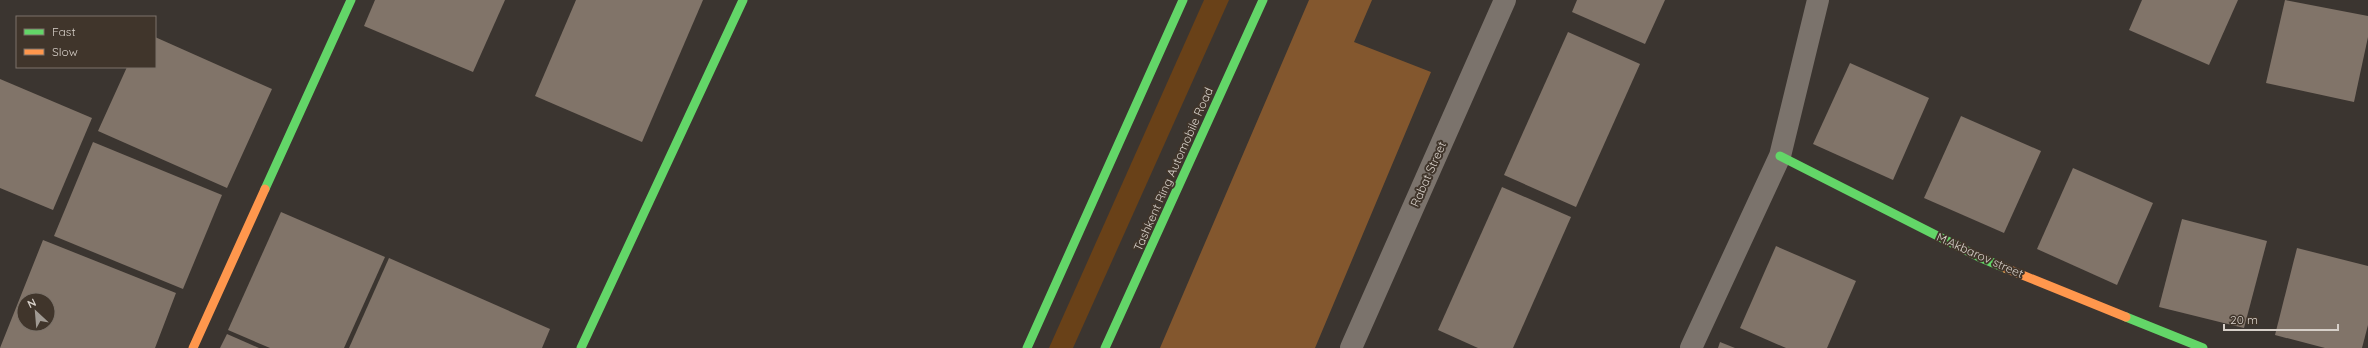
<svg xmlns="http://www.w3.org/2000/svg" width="2368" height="348" font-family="Quicksand,sans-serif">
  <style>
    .green { fill: #694118 }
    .forest { fill: #83572e }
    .building { fill: #817469; fill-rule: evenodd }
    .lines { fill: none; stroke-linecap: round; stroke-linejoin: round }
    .street { stroke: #7b736c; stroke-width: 22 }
    .fast { stroke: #63d668; stroke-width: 9 }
    .slow { stroke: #ff974d; stroke-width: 9 }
    .labels { text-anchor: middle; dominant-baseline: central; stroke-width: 4; stroke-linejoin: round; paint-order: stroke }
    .street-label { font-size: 12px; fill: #d7d0c9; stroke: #40352b }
  </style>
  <rect width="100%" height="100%" fill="#3b3530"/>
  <!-- green -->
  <polygon class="green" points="1204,0 1229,0 1073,348 1049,348"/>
  <!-- forest -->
  <polygon class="forest" points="1309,0 1372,0 1354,42 1431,72 1315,348 1160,348"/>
  <!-- building -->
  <g class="building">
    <polygon points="375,0 505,0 473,72 364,26"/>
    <polygon points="576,0 703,0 642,142 535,96"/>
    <polygon points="1577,0 1665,0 1645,44 1572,12"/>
    <polygon points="2142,0 2238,0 2209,65 2129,30"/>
    <polygon points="2285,0 2368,16 2368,37 2354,102 2266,83"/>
    <polygon points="1568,32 1640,64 1576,207 1504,175"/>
    <polygon points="155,37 272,89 227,188 98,131 127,67 155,67"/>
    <polygon points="1850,63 1929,98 1893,180 1813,144"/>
    <polygon points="0,79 92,118 53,210 0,188"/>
    <polygon points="1961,116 2041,151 2004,233 1924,198"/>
    <polygon points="93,142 222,195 183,289 54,236"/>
    <polygon points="2073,168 2153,203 2117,285 2037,249"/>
    <polygon points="1502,187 1571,217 1513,348 1478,348 1438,330"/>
    <polygon points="281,212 385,257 344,348 270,348 228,330"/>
    <polygon points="2182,219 2267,241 2244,328 2159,307"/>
    <path d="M43,240L176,293L155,348H0ZM24,300H48V324H24Z"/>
    <polygon points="1776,246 1856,281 1827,348 1786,348 1740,328"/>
    <polygon points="2297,248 2368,266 2368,325 2362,348 2325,348 2275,335"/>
    <polygon points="389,258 550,329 542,348 349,348"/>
    <polygon points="227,334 259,348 220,348"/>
    <polygon points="1720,342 1735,348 1718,348"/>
  </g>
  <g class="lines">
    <!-- street -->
    <g class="street">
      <polyline points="1351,348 1505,0"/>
      <polyline points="1691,348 1780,156 1818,0"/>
    </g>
    <!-- fast -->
    <g class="fast">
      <polyline points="1780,156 1979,257 2005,268"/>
      <polyline points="265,189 351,0"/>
      <polyline points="2126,317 2203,348"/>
      <polyline points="581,348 743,0"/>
      <polyline points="1027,348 1183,0"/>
      <polyline points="1105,348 1263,0"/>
    </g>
    <!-- slow -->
    <g class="slow">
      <polyline points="2005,268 2126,317"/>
      <polyline points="193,348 265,189"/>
    </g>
  </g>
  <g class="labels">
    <!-- street labels -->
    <g class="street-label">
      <text transform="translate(1173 169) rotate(-66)">Tashkent Ring Automobile Road</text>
      <text transform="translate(1428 174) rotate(-66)">Rabat Street</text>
      <text transform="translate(1980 255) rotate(24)">M.Akbarov street</text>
    </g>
  </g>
  <!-- legend -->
  <rect x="16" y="16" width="140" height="52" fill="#40352b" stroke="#7c736a"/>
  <rect x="24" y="29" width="20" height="6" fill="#63d668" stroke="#7c736a"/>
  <text x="52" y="36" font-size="12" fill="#d7d0c9">Fast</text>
  <rect x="24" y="49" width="20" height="6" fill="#ff974d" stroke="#7c736a"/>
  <text x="52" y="56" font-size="12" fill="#d7d0c9">Slow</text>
  <!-- north arrow -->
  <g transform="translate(36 312) rotate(334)"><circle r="19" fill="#40352b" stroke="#7c736a"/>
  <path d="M0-3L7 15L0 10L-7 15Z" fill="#a09a93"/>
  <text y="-6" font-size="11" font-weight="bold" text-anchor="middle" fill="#d7d0c9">N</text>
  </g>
  <!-- scale -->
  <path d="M2224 324v6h114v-6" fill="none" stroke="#d7d0c9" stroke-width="2"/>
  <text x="2230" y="324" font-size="12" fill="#d7d0c9" stroke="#40352b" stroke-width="3" paint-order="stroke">20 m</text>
</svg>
